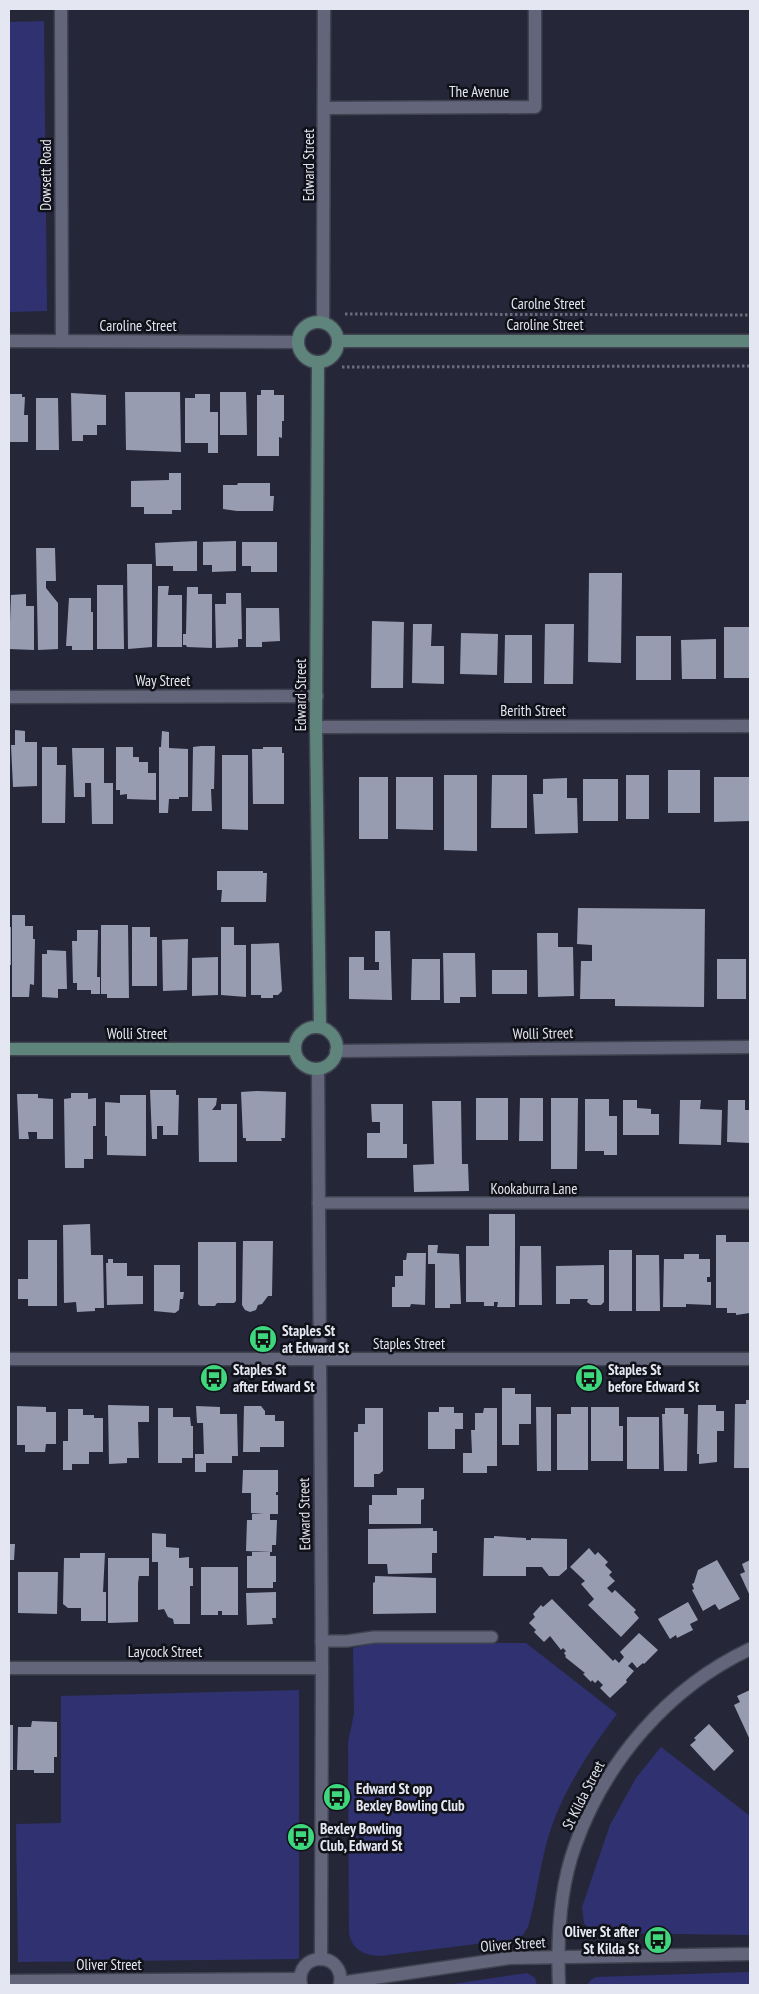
<svg xmlns="http://www.w3.org/2000/svg" width="759" height="1994" font-family="'PT Sans Narrow',sans-serif">
  <style>
    .green { fill: #2f3171 }
    .building { fill: #989cb1 }
    .lines { fill: none; stroke-linecap: round; stroke-linejoin: round }
    .lane-casing { stroke: #414351; stroke-width: 14 }
    .street-casing { stroke: #414351; stroke-width: 15 }
    .secondary-casing { stroke: #414351; stroke-width: 15 }
    .path { stroke: #6a6c7c; stroke-width: 3; stroke-dasharray: 2.5 2.5; stroke-linecap: butt }
    .lane { stroke: #63667a; stroke-width: 11 }
    .street { stroke: #63667a; stroke-width: 12 }
    .secondary { stroke: #5e847b; stroke-width: 12 }
    .labels { text-anchor: middle; dominant-baseline: central; stroke-width: 5; stroke-linejoin: round; paint-order: stroke }
    .street-label { font-size: 15px; fill: #e4e6f1; stroke: #101119 }
    .poi-label { font-size: 15px; font-weight: bold; fill: #e4e6f1; stroke: #101119; text-anchor: start }
  </style>
  <rect width="100%" height="100%" fill="#252739"/>
  <!-- green -->
  <g class="green">
    <polygon points="44,21 47,311 9,312 9,22"/>
    <path d="M374,1643H526L617,1714C587,1754 559,1796 546,1845C539,1872 536,1900 528,1927L523,1935L516,1939L380,1956C364,1955 352,1950 349,1933L348,1742L354,1714L353,1648Z"/>
    <polygon points="299,1690 299,1959 18,1962 16,1824 61,1823 61,1696"/>
    <polygon points="661,1747 750,1816 750,1935 604,1933 589,1929 584,1923 582,1907 610,1825 636,1778"/>
    <polygon points="750,1972 750,1985 587,1985 591,1980 596,1977"/>
    <polygon points="527,1973 535,1978 537,1985 446,1985"/>
  </g>
  <!-- building -->
  <g class="building">
    <polygon points="261,390 274,390 274,395 284,395 284,421 282,421 282,438 279,437 279,456 257,456 257,395 261,395"/>
    <polygon points="125,392 180,392 181,452 126,450"/>
    <polygon points="220,392 246,392 247,435 220,435"/>
    <polygon points="71,393 106,395 106,425 97,425 97,435 83,435 83,441 72,441"/>
    <polygon points="9,394 22,394 22,397 25,397 24,415 28,415 28,442 9,442"/>
    <polygon points="195,394 210,394 210,412 218,412 218,453 208,453 208,443 185,443 185,398 195,398"/>
    <polygon points="36,398 58,398 59,450 36,450"/>
    <polygon points="169,473 181,473 181,510 172,510 172,514 144,514 144,507 131,507 131,481 169,480"/>
    <polygon points="238,483 270,483 270,496 274,496 273,511 237,511 223,509 223,485 237,485"/>
    <polygon points="197,541 197,571 173,571 173,566 156,566 155,543"/>
    <polygon points="236,541 236,571 212,572 212,565 203,565 203,542"/>
    <polygon points="242,542 277,542 277,572 251,572 251,566 242,566"/>
    <polygon points="36,548 55,548 56,581 46,581 46,588 58,603 58,649 38,650"/>
    <polygon points="127,564 152,564 152,647 128,649"/>
    <polygon points="589,573 622,573 621,663 588,662"/>
    <polygon points="97,585 123,585 124,649 97,649"/>
    <polygon points="158,586 169,586 168,595 182,595 182,647 157,647"/>
    <polygon points="187,587 198,587 198,594 212,594 212,648 187,647 186,645 183,645 183,634 186,634"/>
    <polygon points="226,593 241,593 242,639 238,639 238,647 216,648 215,604 226,604"/>
    <polygon points="26,594 26,606 34,606 34,650 9,649 11,595"/>
    <polygon points="69,598 91,598 91,612 93,612 93,650 72,650 72,646 66,646"/>
    <polygon points="246,608 279,608 280,641 262,642 262,647 246,647"/>
    <polygon points="372,621 404,622 403,688 371,688"/>
    <polygon points="413,624 432,624 431,646 444,646 444,684 412,683"/>
    <polygon points="545,624 574,624 573,684 544,684"/>
    <rect x="724" y="627" width="26" height="51"/>
    <polygon points="461,633 498,634 497,675 460,674"/>
    <polygon points="505,635 532,635 532,683 504,683"/>
    <rect x="636" y="636" width="35" height="44"/>
    <polygon points="716,639 716,679 682,679 681,640"/>
    <polygon points="15,730 25,731 25,742 37,742 37,786 13,787 11,745 15,745"/>
    <polygon points="162,731 169,732 169,748 188,749 188,797 179,797 179,799 169,799 168,813 159,813 159,747 161,747"/>
    <polygon points="201,746 215,746 214,789 211,789 212,811 192,811 193,747"/>
    <polygon points="42,747 57,747 57,765 66,765 65,823 42,823"/>
    <polygon points="116,747 133,747 133,757 139,757 139,762 148,762 148,773 156,773 156,800 127,799 127,794 120,795 120,790 116,790"/>
    <polygon points="263,747 282,747 282,753 284,753 284,804 253,804 252,749 263,749"/>
    <polygon points="72,748 104,748 104,783 113,783 113,824 92,824 91,783 85,783 85,797 74,797"/>
    <polygon points="222,755 248,755 248,830 222,829"/>
    <rect x="668" y="770" width="32" height="43"/>
    <polygon points="444,775 477,775 477,851 444,850"/>
    <polygon points="492,775 527,775 527,828 491,828"/>
    <rect x="626" y="775" width="23" height="44"/>
    <rect x="359" y="777" width="29" height="62"/>
    <polygon points="396,777 433,777 433,830 396,829"/>
    <polygon points="714,777 750,777 750,821 714,822"/>
    <polygon points="567,778 567,798 577,798 578,833 535,834 533,794 543,794 543,779"/>
    <rect x="583" y="779" width="35" height="42"/>
    <polygon points="217,871 263,871 263,873 267,873 266,902 221,902 222,890 217,890"/>
    <polygon points="578,908 705,909 704,1007 615,1006 615,999 580,999 581,961 592,961 592,945 577,944"/>
    <polygon points="12,915 25,915 25,926 33,926 33,939 35,939 34,985 30,984 29,997 12,997"/>
    <polygon points="101,925 128,925 129,998 107,998 107,994 101,994"/>
    <rect x="9" y="927" width="2" height="38"/>
    <polygon points="132,927 150,927 150,937 157,937 157,986 132,986"/>
    <polygon points="221,927 234,927 234,945 246,945 246,997 221,995"/>
    <polygon points="77,930 98,930 97,977 100,977 100,994 91,994 91,990 77,990 77,983 73,983 72,941 77,941"/>
    <polygon points="375,931 390,931 392,1000 349,999 349,957 364,957 364,970 379,970 379,962 375,962"/>
    <polygon points="537,933 558,933 558,947 573,947 574,996 538,997"/>
    <polygon points="188,939 187,990 163,991 162,940"/>
    <polygon points="279,943 282,991 278,995 273,995 273,998 261,998 261,995 251,995 251,944"/>
    <polygon points="47,950 66,951 67,989 58,989 58,998 42,997 42,954 47,954"/>
    <polygon points="443,953 475,953 476,997 460,997 460,1003 444,1003"/>
    <polygon points="218,957 218,995 192,996 192,958"/>
    <polygon points="412,959 440,959 440,1000 411,1000"/>
    <rect x="717" y="959" width="29" height="40"/>
    <rect x="492" y="970" width="35" height="24"/>
    <polygon points="150,1090 176,1090 176,1095 179,1095 178,1135 163,1135 163,1126 157,1126 157,1139 152,1139"/>
    <polygon points="257,1091 286,1092 285,1138 281,1138 282,1141 246,1141 246,1138 243,1138 241,1092"/>
    <polygon points="71,1093 88,1093 88,1099 96,1098 96,1126 93,1126 93,1159 84,1159 84,1168 65,1168 64,1099 71,1098"/>
    <polygon points="17,1094 38,1094 38,1098 53,1099 53,1139 37,1139 37,1132 28,1132 29,1139 19,1139"/>
    <polygon points="120,1095 146,1095 146,1156 107,1155 107,1136 105,1136 105,1102 120,1103"/>
    <polygon points="198,1098 217,1098 216,1105 212,1110 221,1110 221,1104 237,1104 237,1162 199,1162"/>
    <rect x="476" y="1098" width="32" height="42"/>
    <polygon points="520,1098 543,1098 543,1141 519,1141"/>
    <polygon points="551,1098 578,1098 577,1169 551,1169"/>
    <polygon points="585,1099 609,1099 609,1116 617,1116 617,1155 604,1155 604,1151 585,1151"/>
    <polygon points="623,1100 637,1100 637,1108 651,1109 651,1114 659,1114 659,1135 623,1135"/>
    <polygon points="680,1100 701,1100 700,1109 722,1110 721,1145 679,1144"/>
    <polygon points="728,1100 745,1100 745,1110 750,1110 750,1143 727,1142"/>
    <polygon points="432,1101 461,1101 462,1164 468,1164 469,1191 414,1192 413,1165 434,1164"/>
    <polygon points="371,1104 403,1104 403,1144 407,1144 407,1158 367,1158 367,1133 380,1133 380,1122 372,1122"/>
    <polygon points="489,1214 515,1214 515,1307 497,1307 498,1302 494,1302 494,1306 484,1306 484,1302 466,1302 466,1246 489,1246"/>
    <polygon points="90,1224 91,1255 103,1255 104,1308 95,1308 95,1311 77,1312 76,1302 64,1303 63,1225"/>
    <polygon points="716,1235 726,1235 726,1242 750,1242 750,1313 736,1315 736,1313 727,1313 727,1308 716,1308"/>
    <polygon points="28,1240 57,1240 57,1306 28,1306 28,1299 18,1299 18,1279 28,1279"/>
    <polygon points="243,1241 273,1241 272,1296 268,1296 262,1304 258,1305 256,1310 250,1312 245,1310 242,1305"/>
    <polygon points="198,1242 236,1242 236,1301 234,1303 217,1303 215,1306 200,1306 198,1304"/>
    <polygon points="428,1245 438,1245 437,1253 459,1254 461,1304 450,1304 450,1308 435,1308 435,1264 428,1264"/>
    <polygon points="520,1246 541,1246 542,1305 519,1305"/>
    <rect x="609" y="1250" width="23" height="61"/>
    <polygon points="407,1253 426,1253 425,1305 411,1304 410,1307 392,1307 392,1287 395,1287 395,1276 403,1276 403,1260 406,1260"/>
    <polygon points="684,1254 699,1254 699,1259 710,1259 710,1277 707,1277 707,1282 711,1282 711,1305 686,1304 686,1307 663,1307 664,1259 684,1259"/>
    <polygon points="636,1255 659,1255 660,1311 636,1311"/>
    <polygon points="108,1259 113,1259 113,1263 127,1263 127,1276 143,1276 143,1304 107,1305 106,1263 108,1263"/>
    <polygon points="154,1265 180,1265 180,1292 184,1292 183,1299 180,1299 179,1310 175,1313 154,1311"/>
    <polygon points="604,1265 604,1302 601,1305 591,1305 587,1302 588,1299 570,1299 570,1304 556,1304 556,1266"/>
    <polygon points="502,1388 515,1388 515,1394 531,1394 531,1424 519,1424 519,1445 502,1445"/>
    <polygon points="746,1400 750,1400 750,1468 734,1468 735,1404 746,1404"/>
    <polygon points="108,1405 149,1406 149,1422 138,1422 139,1458 127,1458 127,1463 109,1464"/>
    <polygon points="698,1405 716,1405 716,1411 724,1411 724,1431 717,1431 717,1462 699,1464 699,1454 697,1454"/>
    <polygon points="17,1406 46,1407 46,1412 56,1412 56,1444 46,1444 45,1452 25,1452 25,1445 17,1445"/>
    <polygon points="196,1406 220,1407 220,1414 237,1414 238,1456 232,1456 232,1463 206,1463 206,1472 195,1472 195,1454 204,1454 203,1423 197,1423"/>
    <polygon points="244,1406 261,1406 265,1411 265,1415 275,1415 275,1421 284,1421 284,1447 260,1447 260,1452 243,1452"/>
    <polygon points="439,1407 454,1407 454,1413 463,1413 463,1429 455,1429 455,1449 428,1449 428,1412 439,1412"/>
    <polygon points="536,1407 551,1407 551,1471 537,1471"/>
    <polygon points="571,1407 588,1407 588,1470 557,1470 557,1414 571,1414"/>
    <polygon points="591,1407 619,1407 619,1426 623,1426 623,1461 591,1461"/>
    <polygon points="158,1408 173,1408 173,1417 190,1417 191,1426 193,1426 193,1458 182,1458 182,1463 158,1463"/>
    <polygon points="365,1408 383,1408 383,1471 379,1474 374,1474 374,1487 354,1487 354,1432 358,1432 358,1424 365,1424"/>
    <polygon points="484,1408 497,1408 497,1466 487,1466 487,1473 463,1473 463,1453 472,1453 471,1430 475,1430 475,1413 483,1413"/>
    <polygon points="665,1408 684,1408 684,1414 688,1414 687,1471 664,1471 662,1414 665,1414"/>
    <polygon points="68,1409 83,1409 83,1415 94,1415 94,1418 103,1418 103,1452 89,1452 89,1464 72,1464 72,1470 63,1470 63,1441 68,1441"/>
    <rect x="627" y="1417" width="32" height="52"/>
    <polygon points="243,1470 278,1470 278,1492 276,1492 276,1495 278,1495 278,1514 270,1514 270,1520 277,1520 276,1545 272,1545 272,1552 246,1551 247,1520 252,1520 252,1514 264,1514 251,1513 251,1493 242,1493"/>
    <polygon points="397,1488 424,1488 424,1499 421,1500 421,1524 369,1524 369,1505 372,1505 372,1495 397,1495"/>
    <polygon points="433,1528 433,1531 437,1531 437,1553 432,1553 432,1573 388,1574 387,1564 368,1564 368,1529"/>
    <polygon points="152,1533 166,1534 166,1547 179,1548 179,1558 189,1557 189,1568 193,1568 193,1586 190,1586 190,1624 174,1624 173,1619 168,1617 164,1609 158,1610 158,1562 152,1562"/>
    <polygon points="494,1536 526,1538 526,1540 531,1540 531,1538 567,1539 567,1569 559,1576 549,1576 542,1567 526,1567 526,1576 483,1576 484,1538 494,1538"/>
    <polygon points="9,1544 15,1544 14,1560 9,1560"/>
    <polygon points="589,1548 595,1555 598,1552 608,1562 605,1565 612,1572 609,1575 615,1581 607,1588 612,1593 615,1590 636,1610 634,1612 639,1618 621,1637 588,1605 594,1599 581,1584 585,1581 570,1567"/>
    <polygon points="252,1552 270,1552 270,1556 276,1556 276,1582 273,1582 273,1588 247,1588 247,1556 252,1556"/>
    <polygon points="80,1553 105,1553 103,1592 106,1592 106,1621 81,1621 81,1608 68,1608 63,1604 64,1558 80,1558"/>
    <polygon points="108,1558 149,1558 149,1576 139,1576 138,1583 138,1622 108,1623"/>
    <polygon points="717,1560 740,1599 719,1610 715,1604 703,1611 692,1590 694,1589 692,1584 694,1583 698,1570"/>
    <polygon points="750,1560 750,1596 740,1574 745,1572 742,1564"/>
    <polygon points="201,1567 238,1567 238,1615 222,1615 222,1611 218,1611 218,1615 201,1615"/>
    <polygon points="18,1572 58,1572 57,1614 18,1613"/>
    <polygon points="375,1576 436,1578 436,1613 373,1614 373,1583 375,1582"/>
    <polygon points="276,1592 276,1618 272,1618 273,1624 247,1625 246,1593"/>
    <polygon points="552,1599 613,1661 615,1659 619,1663 624,1657 620,1652 639,1633 658,1650 644,1664 643,1663 637,1668 632,1662 628,1666 634,1671 626,1680 627,1682 610,1698 600,1688 603,1685 598,1680 595,1683 592,1680 591,1682 583,1674 585,1673 565,1657 566,1656 564,1653 566,1651 563,1648 561,1650 550,1636 544,1642 534,1632 536,1630 529,1623 535,1617 533,1614 541,1605 543,1607"/>
    <polygon points="688,1602 698,1620 690,1624 693,1630 677,1638 676,1635 670,1639 658,1619"/>
    <polygon points="750,1690 750,1740 734,1705 740,1702 737,1696"/>
    <polygon points="32,1721 57,1722 57,1757 54,1757 54,1773 34,1773 34,1770 17,1770 18,1727 31,1727"/>
    <polygon points="709,1724 734,1751 714,1771 690,1745 696,1740 694,1738"/>
    <rect x="9" y="1725" width="4" height="45"/>
  </g>
  <g class="lines">
    <defs>
      <g id="lane">
        <polyline points="318,1203 750,1203"/>
        <polyline points="321,1641 347,1641 374,1637 492,1637"/>
      </g>
      <g id="street">
        <polyline points="61,9 62,341"/>
        <polyline points="324,108 535,107 535,9"/>
        <polyline points="323,322 324,9"/>
        <polyline points="9,341 298,342"/>
        <polyline points="9,697 317,696"/>
        <polyline points="316,727 750,726"/>
        <polyline points="336,1051 750,1047"/>
        <polyline points="318,1069 322,1668 321,1959"/>
        <polyline points="9,1359 750,1359"/>
        <polyline points="9,1668 322,1668"/>
        <polyline points="9,1981 300,1979"/>
        <polyline points="340,1983 510,1958 750,1954"/>
        <path d="M301,1985C294,1951 346,1950 340,1985"/>
        <path d="M559,1985C557,1939 559,1890 575,1846C605,1761 669,1687 750,1649"/>
      </g>
      <g id="secondary">
        <circle cx="318" cy="342" r="20"/>
        <polyline points="339,341 750,341"/>
        <polyline points="318,363 316,727 320,1027"/>
        <circle cx="316" cy="1048" r="21"/>
        <polyline points="9,1049 295,1049"/>
      </g>
    </defs>
    <!-- lane casing -->
    <use href="#lane" class="lane-casing"/>
    <!-- street casing -->
    <use href="#street" class="street-casing"/>
    <!-- secondary casing -->
    <use href="#secondary" class="secondary-casing"/>
    <!-- path -->
    <g class="path">
      <polyline points="345,314 750,315"/>
      <polyline points="342,367 750,366"/>
    </g>
    <!-- lane -->
    <use href="#lane" class="lane"/>
    <!-- street -->
    <use href="#street" class="street"/>
    <!-- secondary -->
    <use href="#secondary" class="secondary"/>
  </g>
  <!-- icons -->
  <defs>
    <symbol id="bus-disc" viewBox="-11 -11 22 22"><circle r="9.5" fill="#3fd77d" stroke="#101119"/><path d="M-5-6H5V4H4V6H2V4H-2V6H-4V4H-5ZM-3.5-4V0h7V-4ZM-3.5 1.2v1.5H-2V1.2ZM2 1.2v1.5H3.5V1.2Z" fill="#111"/></symbol>
  </defs>
  <g fill-rule="evenodd">
    <use href="#bus-disc" x="247" y="1323" width="32" height="32"/>
    <use href="#bus-disc" x="198" y="1362" width="32" height="32"/>
    <use href="#bus-disc" x="573" y="1362" width="32" height="32"/>
    <use href="#bus-disc" x="321" y="1781" width="32" height="32"/>
    <use href="#bus-disc" x="285" y="1821" width="32" height="32"/>
    <use href="#bus-disc" x="642" y="1924" width="32" height="32"/>
  </g>
  <g class="labels">
    <!-- street labels -->
    <g class="street-label">
      <text x="479" y="91">The Avenue</text>
      <text transform="translate(308 165) rotate(-90)">Edward Street</text>
      <text transform="translate(45 175) rotate(-90)">Dowsett Road</text>
      <text x="548" y="303">Carolne Street</text>
      <text x="545" y="324">Caroline Street</text>
      <text x="138" y="325">Caroline Street</text>
      <text x="163" y="680">Way Street</text>
      <text transform="translate(300 695) rotate(-90)">Edward Street</text>
      <text x="533" y="710">Berith Street</text>
      <text x="137" y="1033">Wolli Street</text>
      <text transform="translate(543 1033) rotate(-1)">Wolli Street</text>
      <text x="534" y="1188">Kookaburra Lane</text>
      <text x="409" y="1343">Staples Street</text>
      <text transform="translate(304 1514) rotate(-91)">Edward Street</text>
      <text x="165" y="1651">Laycock Street</text>
      <text transform="translate(583 1795) rotate(-63)">St Kilda Street</text>
      <text transform="translate(513 1944) rotate(-4)">Oliver Street</text>
      <text x="109" y="1964">Oliver Street</text>
    </g>
    <!-- poi labels -->
    <g class="poi-label">
      <text x="282" y="1330">Staples St<tspan x="282" dy="17">at Edward St</tspan></text>
      <text x="233" y="1369">Staples St<tspan x="233" dy="17">after Edward St</tspan></text>
      <text x="608" y="1369">Staples St<tspan x="608" dy="17">before Edward St</tspan></text>
      <text x="356" y="1788">Edward St opp<tspan x="356" dy="17">Bexley Bowling Club</tspan></text>
      <text x="320" y="1828">Bexley Bowling<tspan x="320" dy="17">Club, Edward St</tspan></text>
      <text x="639" y="1931" text-anchor="end">Oliver St after<tspan x="639" dy="17">St Kilda St</tspan></text>
    </g>
  </g>
  <!-- border -->
  <rect width="759" height="1994" fill="none" stroke="#e4e6f1" stroke-width="20"/>
</svg>
